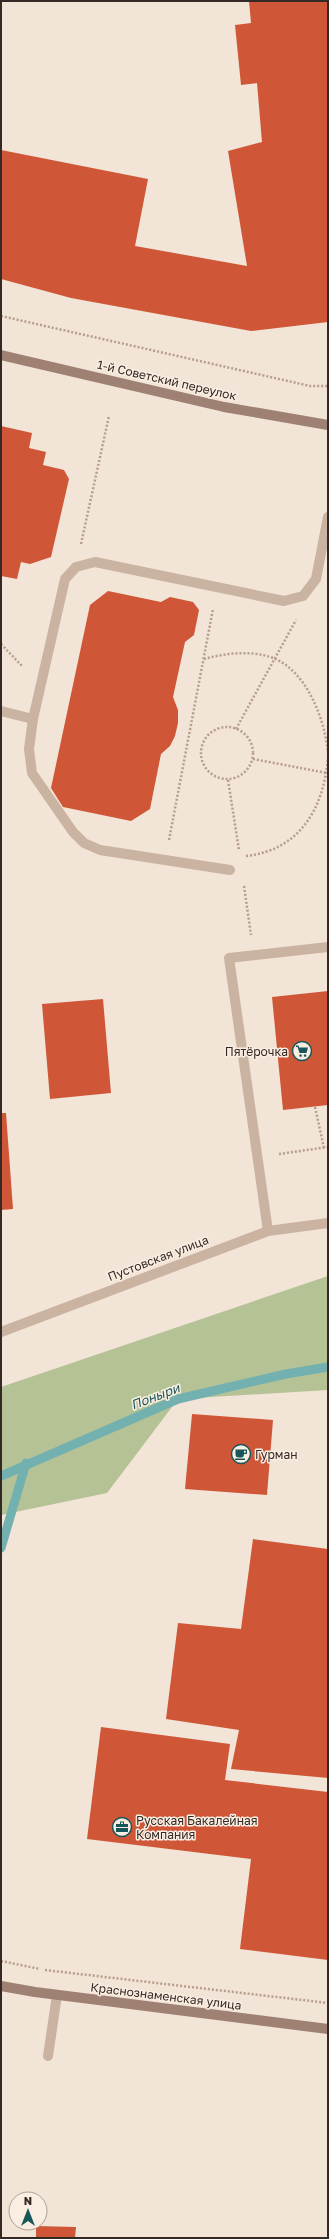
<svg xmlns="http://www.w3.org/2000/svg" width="329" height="2239" font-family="'Golos Text',sans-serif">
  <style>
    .green { fill: #b4c295 }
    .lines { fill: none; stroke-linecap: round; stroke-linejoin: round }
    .stream { stroke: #73b1b1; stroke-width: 9 }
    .building { fill: #cf5737 }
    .path { stroke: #b79d8c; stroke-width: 2.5; stroke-dasharray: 2 2; stroke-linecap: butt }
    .lane { stroke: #cbb3a1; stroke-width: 10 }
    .street { stroke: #cbb3a1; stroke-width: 10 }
    .secondary { stroke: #9e8173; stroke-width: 10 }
    .labels { text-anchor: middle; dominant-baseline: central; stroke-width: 3; stroke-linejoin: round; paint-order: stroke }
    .street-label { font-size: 12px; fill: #352925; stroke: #faeee2 }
    .poi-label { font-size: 12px; fill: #352925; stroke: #faeee2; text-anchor: start }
    .water-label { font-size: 13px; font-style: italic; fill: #185759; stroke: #faeee2 }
  </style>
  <rect width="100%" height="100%" fill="#f2e4d6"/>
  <!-- green -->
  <polygon class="green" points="328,1276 328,1390 178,1399 107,1493 1,1515 1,1387"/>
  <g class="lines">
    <!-- stream -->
    <g class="stream">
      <polyline points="1,1476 178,1399 286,1374 328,1367"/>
      <polyline points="1,1548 26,1463"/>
    </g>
  </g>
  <!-- building -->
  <g class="building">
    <polygon points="249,1 328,1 328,322 251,331 71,298 1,279 1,150 148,179 135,246 247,266 228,151 262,142 257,83 241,85 235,25 251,23"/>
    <polygon points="1,426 32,433 29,448 46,452 43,465 64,470 69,479 51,557 30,564 21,562 17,579 1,576"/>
    <polygon points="108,591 161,602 170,597 193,602 199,610 194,635 185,642 173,697 178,710 178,723 175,736 170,746 161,754 150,809 131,821 63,807 51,788 90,605"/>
    <polygon points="328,991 328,1105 283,1110 272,997"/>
    <polygon points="103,999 111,1093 50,1099 42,1004"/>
    <polygon points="1,1113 6,1113 13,1209 1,1210"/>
    <polygon points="192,1414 273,1420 267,1495 185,1489"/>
    <polygon points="253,1539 328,1549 328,1778 231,1769 239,1730 166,1719 178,1623 241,1629"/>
    <polygon points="101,1727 230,1744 225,1780 328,1792 328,1960 240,1949 251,1859 87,1839"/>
    <polygon points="36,2226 76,2227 75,2238 36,2238"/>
  </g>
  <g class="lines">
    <!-- path -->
    <g class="path">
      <polyline points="1,316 310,386 328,386"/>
      <polyline points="81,544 109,416"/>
      <polyline points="1,644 23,667"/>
      <path d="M204,659C226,653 252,650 273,658C307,671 325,720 328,753"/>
      <circle cx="227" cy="753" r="26"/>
      <polyline points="236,729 296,620"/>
      <polyline points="253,759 327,773"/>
      <polyline points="228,780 239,850"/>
      <polyline points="169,840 213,609"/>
      <path d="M246,856C301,850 324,807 328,757"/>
      <polyline points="244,886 251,935"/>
      <polyline points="315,1107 324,1148"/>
      <polyline points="279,1154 328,1147"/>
      <polyline points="1,1961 40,1969"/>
      <polyline points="45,1970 328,2003"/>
    </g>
    <!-- lane -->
    <g class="lane">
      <polyline points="1,711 33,719 29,749 32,773 73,832 84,843 100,850 230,870"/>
      <polyline points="33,719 65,579 76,567 95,562 284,601 303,596 316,579 328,517"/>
      <polyline points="268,1231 229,958 328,947"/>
      <polyline points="48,2056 57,1995"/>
    </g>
    <!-- street -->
    <polyline class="street" points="1,1332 268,1231 328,1223"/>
    <!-- secondary -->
    <g class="secondary">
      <polyline points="1,355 224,407 328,425"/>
      <polyline points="1,1986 35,1992 328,2029"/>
    </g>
  </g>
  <!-- icons -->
  <defs>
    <symbol id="supermarket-ring" viewBox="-11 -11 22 22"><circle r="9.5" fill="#faeee2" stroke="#185759" stroke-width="1.5"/><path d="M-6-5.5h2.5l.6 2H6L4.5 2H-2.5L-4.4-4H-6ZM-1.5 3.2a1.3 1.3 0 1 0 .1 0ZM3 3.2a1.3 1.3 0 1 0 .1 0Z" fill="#185759"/></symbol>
    <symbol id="cafe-ring" viewBox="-11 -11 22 22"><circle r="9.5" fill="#faeee2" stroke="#185759" stroke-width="1.5"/><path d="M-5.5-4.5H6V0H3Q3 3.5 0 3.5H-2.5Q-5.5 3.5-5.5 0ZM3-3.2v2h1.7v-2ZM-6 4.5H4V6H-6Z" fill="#185759"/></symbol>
    <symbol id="office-ring" viewBox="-11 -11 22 22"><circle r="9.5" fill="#faeee2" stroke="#185759" stroke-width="1.5"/><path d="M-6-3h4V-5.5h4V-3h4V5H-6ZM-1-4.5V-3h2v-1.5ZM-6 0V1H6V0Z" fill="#185759"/></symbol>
  </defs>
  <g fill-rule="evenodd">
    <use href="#supermarket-ring" x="291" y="1040" width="22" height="22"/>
    <use href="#cafe-ring" x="230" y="1443" width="22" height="22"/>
    <use href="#office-ring" x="111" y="1816" width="22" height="22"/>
  </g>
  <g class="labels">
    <!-- street labels -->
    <g class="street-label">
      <text transform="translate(167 380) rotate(13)">1-й Советский переулок</text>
      <text transform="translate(158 1258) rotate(-21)">Пустовская улица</text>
      <text transform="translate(166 1996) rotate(7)">Краснознаменская улица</text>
    </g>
    <!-- poi labels -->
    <g class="poi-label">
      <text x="288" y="1051" text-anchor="end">Пятёрочка</text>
      <text x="255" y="1454">Гурман</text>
      <text x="136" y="1820">Русская Бакалейная<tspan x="136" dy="14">Компания</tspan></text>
    </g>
    <!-- water labels -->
    <g class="water-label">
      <text transform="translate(155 1396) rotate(-21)">Поныри</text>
    </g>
  </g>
  <!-- border -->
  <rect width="329" height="2239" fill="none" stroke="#352925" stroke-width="4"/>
  <!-- north arrow -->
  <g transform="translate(28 2211)"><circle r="19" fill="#faeee2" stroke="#ab9f96"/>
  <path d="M0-3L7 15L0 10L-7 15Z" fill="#185759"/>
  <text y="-6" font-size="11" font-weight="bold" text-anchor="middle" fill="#352925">N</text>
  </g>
</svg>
